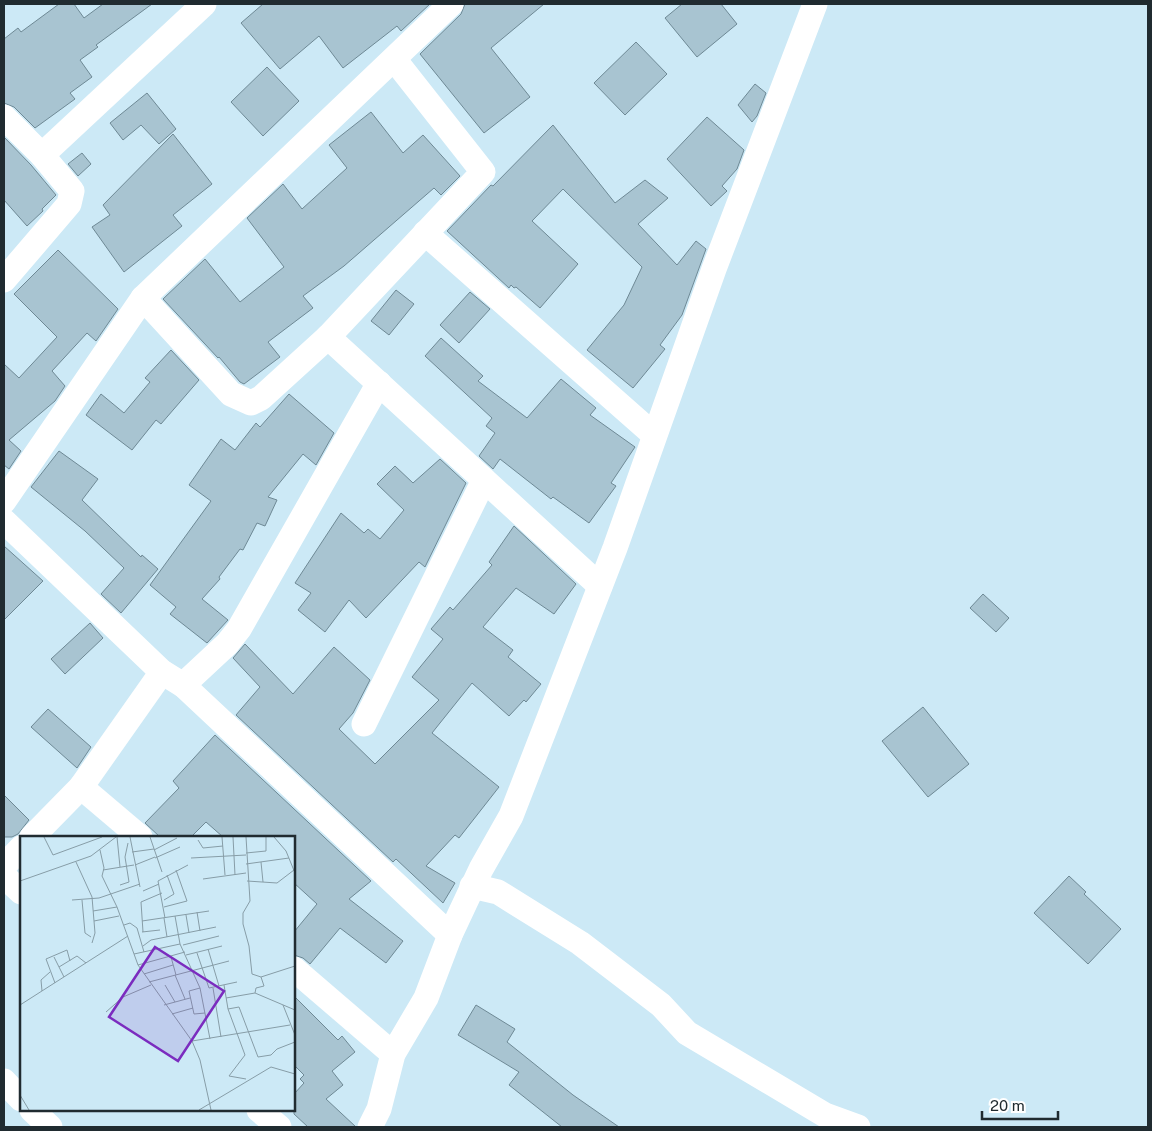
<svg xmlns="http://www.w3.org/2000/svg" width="1152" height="1131" font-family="'Public Sans',sans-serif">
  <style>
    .building { fill: #a8c4d1; stroke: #6e8995 }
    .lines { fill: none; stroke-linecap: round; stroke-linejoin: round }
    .street { stroke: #fff; stroke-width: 25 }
    .inset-road { fill: none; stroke: #879da7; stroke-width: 1 }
    .view { fill: #7b2cbf; fill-opacity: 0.15; stroke: #7b2cbf; stroke-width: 2.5 }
    .inset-edge { fill: none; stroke: #202b30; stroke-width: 2.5 }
  </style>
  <rect width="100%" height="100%" fill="#cce9f6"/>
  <!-- building -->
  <g class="building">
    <polygon points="59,4 74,4 84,18 103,4 152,4 96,45 98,47 80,60 92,77 70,93 75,99 35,128 14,107 4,103 4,39 18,28 21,32"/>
    <polygon points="263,4 430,4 401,31 397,26 343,68 319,36 280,69 241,23"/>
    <polygon points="465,4 544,4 491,48 530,97 484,133 420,54 461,14"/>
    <polygon points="682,4 721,4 737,24 697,57 665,18"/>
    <polygon points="636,42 667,74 625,115 594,83"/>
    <polygon points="267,67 299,101 263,136 231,102"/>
    <polygon points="755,84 766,93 757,116 752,122 738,105"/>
    <polygon points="147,93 176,129 159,144 141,125 123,140 110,123"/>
    <polygon points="371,112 403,153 423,135 460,176 441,195 434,188 344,266 303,296 313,308 268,342 280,357 244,384 240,382 219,357 218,358 163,299 205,259 240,302 284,267 247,218 283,184 302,209 347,168 329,145"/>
    <polygon points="707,117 744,150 737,169 722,186 727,191 711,206 667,159"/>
    <polygon points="553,125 615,203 645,180 668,198 638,224 677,265 696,241 706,249 682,315 660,345 665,349 633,388 587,350 624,305 642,267 563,189 532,221 578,264 540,308 516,287 514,288 511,285 509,288 447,231 491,185 493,186"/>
    <polygon points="173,134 212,184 173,215 182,226 124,272 92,227 110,215 103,205"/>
    <polygon points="4,137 31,165 56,195 42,209 43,211 27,226 4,200"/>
    <polygon points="82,153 91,164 78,176 68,164"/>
    <polygon points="58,250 118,309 96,341 87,333 52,371 65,386 55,401 9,440 21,451 9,469 4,465 4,364 19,378 57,337 14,294"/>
    <polygon points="396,290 414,304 389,335 371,321"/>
    <polygon points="470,292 490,309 459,343 440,325"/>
    <polygon points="441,338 483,376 478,381 527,418 561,379 596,408 590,415 635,447 611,483 616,486 589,523 553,497 551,499 500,459 493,469 479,456 495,433 486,426 492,418 425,356"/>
    <polygon points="171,350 199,380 161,424 156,420 132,450 86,415 101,394 124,413 150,382 145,378"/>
    <polygon points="289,394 334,433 316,465 303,454 268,497 277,500 265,526 257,523 243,550 240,549 219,577 220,579 202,599 228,620 207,643 170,614 176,607 150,585 211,501 189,485 221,439 235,450 256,423 260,427"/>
    <polygon points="59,451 98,479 82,500 141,557 142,555 158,569 121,613 101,594 124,568 85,531 31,487"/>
    <polygon points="440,459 466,483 425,567 419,562 366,618 349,600 325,632 298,610 311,593 295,583 341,513 364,533 368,529 380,539 404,510 377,484 395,466 413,483"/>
    <polygon points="514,526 576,584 554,614 516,588 483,627 513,650 508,657 541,684 526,702 524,700 509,716 472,683 432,733 499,787 459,838 455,835 426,866 455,883 443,903 396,859 393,862 236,715 260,687 233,658 245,644 293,694 334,647 370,680 353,713 339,729 375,764 439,700 412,677 443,639 431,629 450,607 453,610 492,565 489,562"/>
    <polygon points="4,546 43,581 4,620"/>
    <polygon points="983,594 1009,618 996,632 970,608"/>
    <polygon points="90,623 103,638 65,674 51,659"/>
    <polygon points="923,707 969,764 928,797 882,741"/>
    <polygon points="48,709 91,747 77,768 31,727"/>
    <polygon points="215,735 371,881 349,899 403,941 386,963 340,928 310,964 303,958 294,955 294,932 317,904 294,883 294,837 223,837 206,822 191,837 160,837 145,823 179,788 173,781"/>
    <polygon points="4,795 29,820 18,834 12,837 4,837"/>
    <polygon points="1069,876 1086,892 1084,894 1121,929 1088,964 1034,913"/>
    <polygon points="294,996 338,1040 342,1036 355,1052 332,1071 343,1085 326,1099 356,1127 308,1127 294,1114 294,1094 304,1083 300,1079 304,1075 294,1065"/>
    <polygon points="476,1005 515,1029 507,1042 573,1095 619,1127 562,1127 509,1085 519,1072 458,1035"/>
  </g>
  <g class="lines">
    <!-- street -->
    <g class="street">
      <polyline points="4,117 42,155 72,191 69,204 4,280"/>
      <polyline points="42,155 204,4"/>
      <polyline points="425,233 654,435"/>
      <polyline points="143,298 451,4"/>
      <polyline points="328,337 600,586"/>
      <polyline points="4,501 143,298 231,394 251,403 261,398 328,337 483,172 394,59"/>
      <polyline points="4,521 162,672 183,685 450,935"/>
      <polyline points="183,685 227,644 239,629 379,383"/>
      <polyline points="364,724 484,480"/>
      <polyline points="81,787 140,837"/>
      <polyline points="32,837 81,787 162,672"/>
      <polyline points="4,866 21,848"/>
      <polyline points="4,876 21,892"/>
      <polyline points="472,886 498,892 580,943 661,1005 687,1033 825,1115 858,1127"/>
      <polyline points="294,969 393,1054"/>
      <polyline points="4,1081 21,1099"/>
      <polyline points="32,1110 50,1127"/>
      <polyline points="259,1110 279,1127"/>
      <polyline points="370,1127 379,1109 393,1054 426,998 450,935 481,869 511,816 615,548 714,269 815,4"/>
    </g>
  </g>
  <!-- overview -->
  <g transform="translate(20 836)">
    <rect width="275" height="275" fill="#cce9f6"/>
    <path class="inset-road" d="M24,1L33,19L82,1M97,1L100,31M110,1L120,51M130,1L142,36M202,1L205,39M213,1L215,39M226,1L230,65L223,77V88L229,110L232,138L241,141L275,130M254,1L266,15L275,37M178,4L183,12L203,10M80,14L84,32L82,40L97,71L118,129L172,205L180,224L191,274M134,14L157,2M112,16L134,13M226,17L246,15V1M135,22L160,11M171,22L226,19M56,26L72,61L75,97L72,107M241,26L243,46M226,28L269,22M115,29L135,21M83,34L114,29M183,43L226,37M0,45L71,20L96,1M227,45L257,47L274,34M100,49L109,46L105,21L108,7M123,55L139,48M52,64L79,62L120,48M62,64L65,97L71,101M144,64L154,58L147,39M144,71L167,65L156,34M73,75L97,71M177,76L180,95M166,79L169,97M155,80L160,108L180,152L169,155L174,178L185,177M144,82L147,101M145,82L138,45L168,29M74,85L99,80M122,85L189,75M104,89L110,87L117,92L124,116M122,96L140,94M123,96L121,66L142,57M163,109L199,100M123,110L131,104L196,91M188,113L199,150M177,117L189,152L217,146M114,118L160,108M166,119L202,110M34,121L44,141M151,121L156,139M118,129L165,116M39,131L57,120L66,127M124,138L153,129M155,139L165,163M129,146L209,125M35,147L26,123L47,114L50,125M145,149L155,166M204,149L208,173L225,219L209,240M180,152L190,203M193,152L201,201M22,155L21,144L30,136M235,157L236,152L244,150L241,141M206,162L235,157L275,174M0,169L108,100M144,169L170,162M263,169L275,199M208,173L219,171L238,221L251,219L257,213L275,206M86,176L103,161L131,149M152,178L173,172M172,205L270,189M209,240L226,243M0,259L9,274M179,274L251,231L275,238"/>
    <path class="view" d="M135,111L204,155L158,225L89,181Z"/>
    <rect width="275" height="275" class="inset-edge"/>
  </g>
  <!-- border -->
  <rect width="1152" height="1131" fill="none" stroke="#202b30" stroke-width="10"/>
  <!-- scale -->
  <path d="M982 1111v8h76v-8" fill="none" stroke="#202b30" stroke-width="2.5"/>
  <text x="990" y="1111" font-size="15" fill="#202b30" stroke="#ffffff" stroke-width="4" paint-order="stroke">20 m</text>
</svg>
